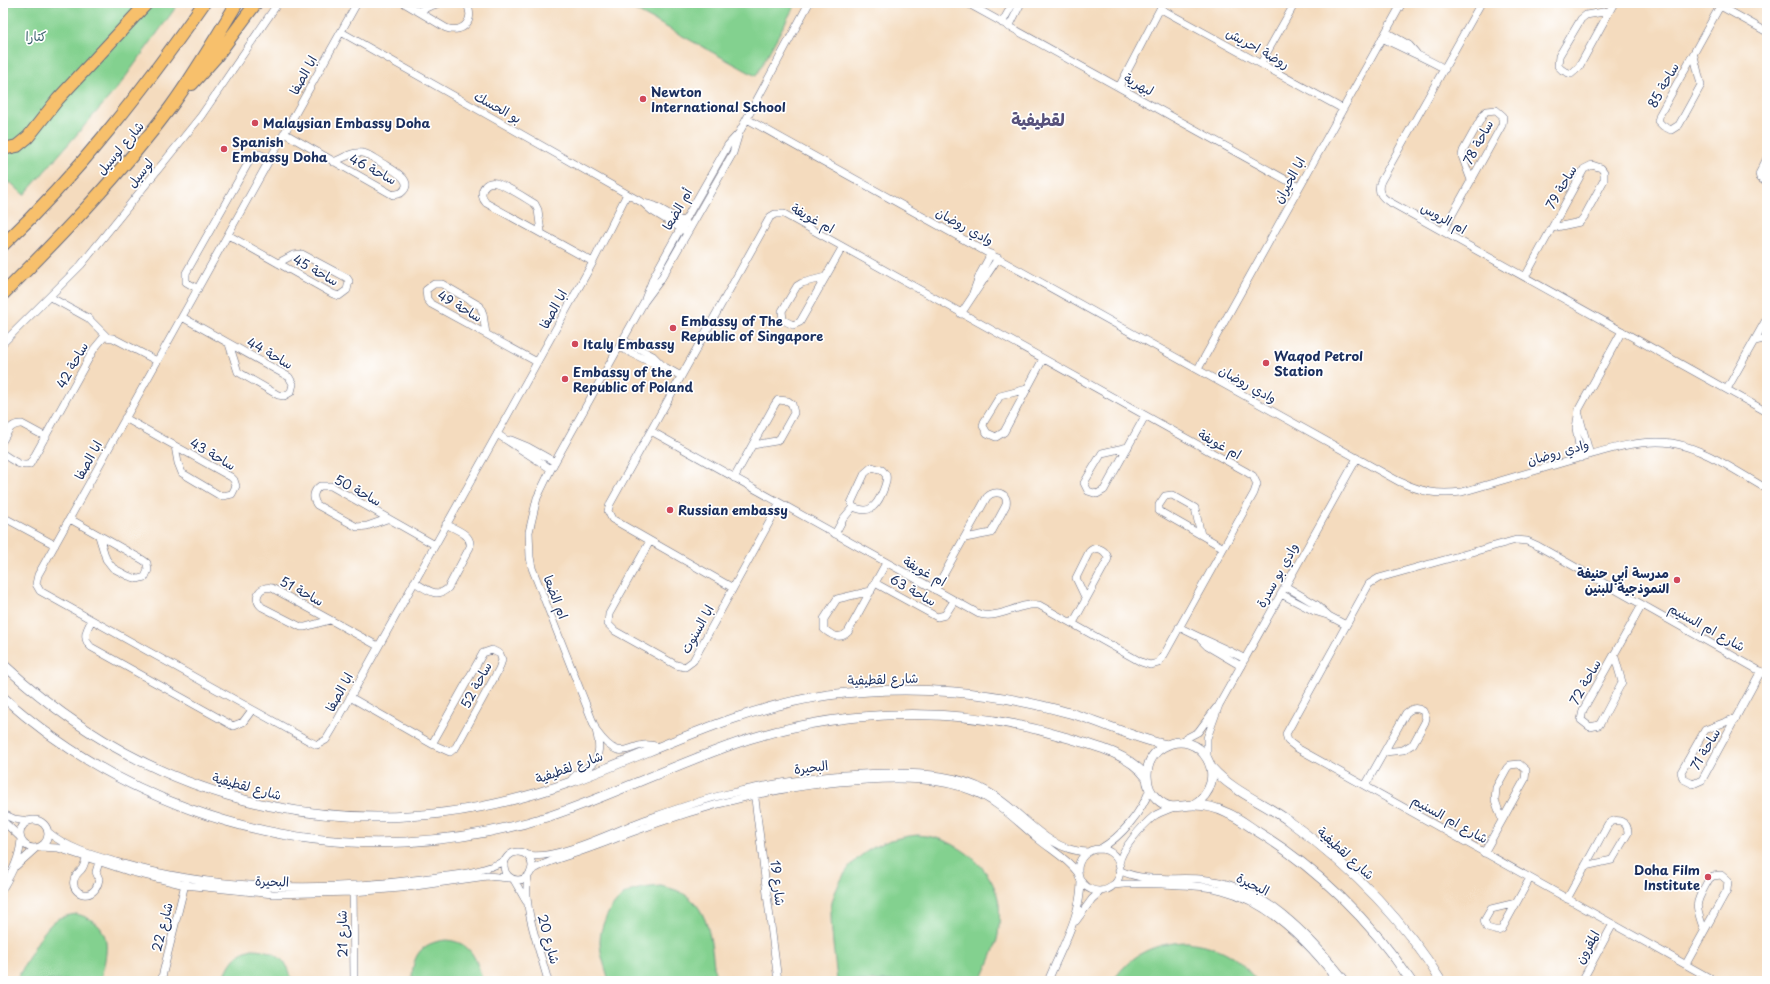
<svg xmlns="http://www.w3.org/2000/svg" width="1770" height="984" font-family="'Playpen Sans','Playpen Sans Arabic',sans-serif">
	<rect width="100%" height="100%" fill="#fff"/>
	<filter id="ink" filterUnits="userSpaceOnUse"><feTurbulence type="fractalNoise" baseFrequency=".025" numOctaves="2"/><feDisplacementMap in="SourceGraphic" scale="8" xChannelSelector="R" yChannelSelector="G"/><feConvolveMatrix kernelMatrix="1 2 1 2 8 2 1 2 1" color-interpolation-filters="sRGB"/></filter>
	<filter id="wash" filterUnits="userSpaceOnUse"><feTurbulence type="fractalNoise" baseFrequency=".012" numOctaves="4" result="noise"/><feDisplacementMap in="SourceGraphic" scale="16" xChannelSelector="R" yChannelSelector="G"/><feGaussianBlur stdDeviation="0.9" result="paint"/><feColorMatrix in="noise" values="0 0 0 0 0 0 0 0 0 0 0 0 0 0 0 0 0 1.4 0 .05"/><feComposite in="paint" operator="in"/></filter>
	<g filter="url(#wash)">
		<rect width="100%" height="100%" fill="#f4dbbe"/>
		<path fill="#83d18f" stroke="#4f8076" d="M3 3H179L119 86 24 195 10 182 3 187Z
			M622 3H796L756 76Z
			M918 835C924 836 930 836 936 838 960 844 986 865 995 889 1001 903 1000 920 998 935 995 951 987 966 981 981H837C835 958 831 934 831 911 831 902 835 892 839 884 854 852 884 838 918 835Z
			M661 886C668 888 676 889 682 893 713 909 711 951 716 981H609C606 969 600 955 600 942 600 924 611 904 625 894 636 888 650 887 661 886Z
			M77 914C115 925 108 951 100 981H16C26 964 40 931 56 920 63 916 70 915 77 914Z
			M446 940C472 942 476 959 483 981H412C412 956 420 943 446 940Z
			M1187 942C1222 947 1235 954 1257 981H1113C1132 953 1155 943 1187 942Z
			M252 949C271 949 291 960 291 981H223C228 965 235 953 252 949Z"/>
	</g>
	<g filter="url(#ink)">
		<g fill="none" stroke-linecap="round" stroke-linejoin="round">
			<g stroke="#676b80" stroke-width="8">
				<path id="minor" d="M357 3 38 575 36 584 40 591 309 741 317 745 326 740 332 730 593 262 627 194
					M404 3 446 28C464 34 476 19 466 3
					M967 3 1299 187
					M1481 3 1381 181C1377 190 1380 196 1388 201L1767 412
					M1715 3 1767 32
					M1161 9 1343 109
					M419 11 428 7 440 3
					M1609 11 1586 15 1581 19 1559 56 1558 66 1562 70 1571 74 1579 67 1614 3
					M1002 23 1013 3
					M1009 27 1021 3
					M341 32 643 203 652 211 687 232
					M1386 32 1409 45 1416 53
					M1382 38C1403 49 1424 57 1445 69
					M1694 56 1701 85 1679 125 1671 130 1663 126 1658 121 1660 114 1720 6
					M1261 63 1295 3
					M1119 87 1163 3
					M747 119 1398 481C1422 492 1436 495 1462 492 1497 482 1531 472 1565 462 1598 453 1636 438 1672 443 1706 449 1737 472 1767 489
					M284 133 393 195 401 193C417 181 391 169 382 163 376 160 369 154 363 153 353 151 342 159 333 162
					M1767 158 1759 174 1760 178 1767 183
					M643 203 655 206 687 224
					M1443 231 1502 125 1503 116 1496 110 1486 111 1483 115 1463 151 1462 156 1471 180
					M541 232 538 210 535 204C525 198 507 186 496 183 483 180 478 195 486 203L593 262
					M228 235 333 294 339 296 347 290 349 281 347 278 302 254 293 255 278 263
					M825 277 802 283 797 286 782 311 783 320 793 325 800 322 842 248
					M1525 277 1584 169 1592 165 1601 168 1604 172V180L1584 217 1580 222 1552 228
					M198 289 186 282V273L251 158 259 154 270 159
					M973 293 980 274 991 254
					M50 297 88 318 106 336
					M645 299 654 276 684 222 728 145 739 133
					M961 314C973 295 986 277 998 258
					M182 317 289 377 293 384 291 392 284 396 278 395 238 372 229 344
					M486 334 483 314 480 306 442 284H434L426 290 427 299 431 304 537 362
					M623 340 653 356 663 366 681 376
					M1755 341 1767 338
					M3 343 81 265 201 116 278 3
					M619 347 650 362 663 366
					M1198 369 1402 3
					M1027 389 1000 396 984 422 983 426 987 433 996 437 1004 432 1043 359
					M1727 389 1767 318
					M1579 415 1590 455
					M125 418 231 477 234 480 236 486 232 494 223 496 219 495 182 473 178 463 175 446
					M651 431 979 614C999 620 1019 602 1039 605L1141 662 1150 665 1158 663 1164 655 1254 493 1257 484 1253 476 1245 471 784 214H775L770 217 610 504 608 511 612 519 733 588
					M497 434 551 469
					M3 440C8 431 11 423 22 424L46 437
					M511 440 528 447 555 462
					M1128 447 1102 453 1084 483 1088 491 1097 494 1104 490 1145 416
					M3 454C11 459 21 468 30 464L94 349 104 337 113 338 157 361
					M1581 458 1576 428 1579 409 1622 331
					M872 467 882 470 886 475C888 482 879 504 871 508 866 512 858 509 853 507L851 503 865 473Z
					M734 478 775 404 778 400 788 401 792 404 794 413 780 438 776 441 753 445
					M3 517 55 545
					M70 519 143 560 147 563 148 570 145 577 138 579 128 576 113 568 106 559 99 536
					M387 519 367 526 357 527 317 505C312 498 313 491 320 486H331L435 545
					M835 534 843 519 853 507
					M1201 535 1195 508 1172 495 1165 496 1159 505V511L1222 547
					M650 541 609 614 608 624 615 631 676 665 685 667 693 661 780 503
					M414 582C426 589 437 599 448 588L470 547C472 534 456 530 446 524
					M875 583 937 617 945 615 954 601
					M1285 586 1317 605 1329 616 1346 625
					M935 590 987 497C995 489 1009 493 1006 505L991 533 965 538
					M871 591 837 599 824 619V629C832 636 840 640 848 632L886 563
					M1281 594 1314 611 1327 615
					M92 620C86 630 82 638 91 647L233 726 243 722 252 710
					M330 620 305 627H301L262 607C252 599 259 585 272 588L378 646
					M1073 623 1107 561 1108 558C1105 549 1096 545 1089 552L1076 578 1086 599
					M1179 627C1201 639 1223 647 1245 659
					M1201 640 1207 646 1241 666
					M1614 654 1622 682 1601 722 1599 725 1590 727 1581 720 1583 710C1603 675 1622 640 1642 605
					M350 697 432 744 450 752 456 747 499 669 502 660 500 654 492 650 483 653 432 744
					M1736 718 1705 730 1681 772 1683 779 1693 784 1702 780 1761 671
					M597 732C625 770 630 736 659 747
					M1179 742 1198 732 1216 708
					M1207 758V738L1219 705 1357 458
					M570 782C575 773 582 771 590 766 602 757 599 742 596 730L532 568 530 557 529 532 537 498 551 469 644 302 661 279 733 153 739 133 809 3
					M1365 786 1406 713C1412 708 1416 707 1423 711L1426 718 1425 722 1413 744 1403 750 1385 752
					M754 791 778 981
					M3 814 14 819 29 821
					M20 834a14 14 0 1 1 28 0a14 14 0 1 1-28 0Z
					M3 821 20 837
					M48 832C68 849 95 856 120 863 219 891 320 892 422 879 450 875 479 874 504 861
					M39 847 58 848 128 871 185 885 273 894 353 892 401 888 487 876 509 878
					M1100 849C1122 836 1141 813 1150 789
					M1078 870a21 21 0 1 1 42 0a21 21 0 1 1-42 0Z
					M504 866a14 14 0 1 1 28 0a14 14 0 1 1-28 0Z
					M1484 853 1525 779 1526 770 1519 764 1510 765 1507 768 1496 788 1495 800 1502 820
					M527 855C554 861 611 833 639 822 665 813 692 803 719 796 776 782 834 773 893 773 924 773 959 775 987 791 1023 810 1044 851 1088 852
					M86 858C85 862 84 867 81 870 78 873 75 875 74 880 70 894 95 904 99 879L96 872 99 862
					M1119 864C1121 849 1142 826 1154 816 1160 812 1167 810 1174 807
					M16 866 36 848
					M1119 870C1144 883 1173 877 1200 879 1263 884 1310 935 1346 981
					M531 871C545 862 560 858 576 853 593 847 610 841 627 834 706 804 782 784 867 780 902 778 939 778 972 791 998 801 1016 821 1037 838 1051 850 1067 858 1078 873
					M528 876C522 907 540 950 548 981
					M514 880 526 901
					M1113 885C1129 883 1145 884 1162 884 1182 885 1202 885 1222 890 1270 902 1309 943 1338 981
					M353 887 354 981
					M3 888C12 872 20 858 21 839
					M1567 899 1608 824C1616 817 1628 821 1628 833L1612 860 1585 866
					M1516 903 1491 909 1484 921 1487 928 1498 931 1502 929 1530 878
					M1076 921 1092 899 1101 891
					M1686 964 1727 890 1728 881 1721 875 1713 876 1709 879C1695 905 1694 902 1704 930
					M161 981 186 880
					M1048 981C1061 948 1081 917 1081 881
					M1582 981 1613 924
					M1715 981 1297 748 1288 741 1286 734 1369 584 1379 578 1516 540 1527 541 1538 546 1767 675"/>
			</g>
			<g stroke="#676b80" stroke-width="10">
				<path id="tertiary" d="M3 664C162 812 366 855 571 782 656 751 737 708 828 695 910 684 995 691 1073 714 1105 723 1135 739 1167 745
					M3 697C112 795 259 850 406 842 454 839 503 831 550 816 617 794 681 761 749 739 849 708 961 706 1061 736 1091 745 1128 752 1147 778
					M1212 768C1232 791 1264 803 1289 821 1347 864 1403 918 1441 981
					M1193 805C1234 781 1200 725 1163 747 1144 758 1142 785 1157 799 1171 812 1179 805 1194 805 1205 805 1217 808 1227 813 1237 817 1246 824 1255 830 1316 867 1371 921 1411 981"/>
			</g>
			<g stroke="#676b80" stroke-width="14">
				<path id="trunk" d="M192 84 216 57 256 3
					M3 149 17 146 28 137 58 99 147 3
					M3 245C79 173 144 89 204 3
					M3 294C62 235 120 175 170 108 194 75 216 38 237 3"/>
			</g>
			<use href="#minor" stroke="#fff" stroke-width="7"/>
			<use href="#tertiary" stroke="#fff" stroke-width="9"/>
			<use href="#trunk" stroke="#f7c06c" stroke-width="12"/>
		</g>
	</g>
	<g fill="#d1495b" stroke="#fff" stroke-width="1.5">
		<circle cx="643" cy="99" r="4"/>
		<circle cx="255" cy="123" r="4"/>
		<circle cx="224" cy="149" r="4"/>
		<circle cx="673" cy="328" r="4"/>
		<circle cx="575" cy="344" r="4"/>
		<circle cx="1266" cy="363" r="4"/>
		<circle cx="565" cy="379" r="4"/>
		<circle cx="670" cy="510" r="4"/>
		<circle cx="1677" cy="580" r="4"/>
		<circle cx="1708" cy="877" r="4"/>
	</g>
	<g text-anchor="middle" stroke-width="3.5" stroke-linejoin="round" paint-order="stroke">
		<g font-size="13" fill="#3a606d" stroke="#fff">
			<text x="36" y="41">كتارا</text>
		</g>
		<g font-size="13" fill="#1b2f5e" stroke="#fff">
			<text transform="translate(1258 48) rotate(29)" y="5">روضة احريش</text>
			<text transform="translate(303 75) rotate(-61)" y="5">ابا الصفا</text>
			<text transform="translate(1139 84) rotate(29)" y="5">لبهرية</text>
			<text transform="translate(1663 85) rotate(-61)" y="5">ساحة 85</text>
			<text transform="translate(498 107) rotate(29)" y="5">بو الحسك</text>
			<text transform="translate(1478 142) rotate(-62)" y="5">ساحة 78</text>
			<text transform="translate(120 148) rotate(-50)" y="5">شارع لوسيل</text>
			<text transform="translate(373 169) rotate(27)" y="5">ساحة 46</text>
			<text transform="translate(140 173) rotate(-51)" y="5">لوسيل</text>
			<text transform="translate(1289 180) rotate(-61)" y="5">ابا الحيران</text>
			<text transform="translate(1561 187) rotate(-60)" y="5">ساحة 79</text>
			<text transform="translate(677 209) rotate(-60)" y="5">أم الضعا</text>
			<text transform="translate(813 218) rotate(29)" y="5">ام غويفة</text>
			<text transform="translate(1444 218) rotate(29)" y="5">ام الروس</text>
			<text transform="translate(965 226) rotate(29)" y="5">وادي روضان</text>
			<text transform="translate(316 270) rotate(29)" y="5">ساحة 45</text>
			<text transform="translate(460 306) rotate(30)" y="5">ساحة 49</text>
			<text transform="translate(553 309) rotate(-61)" y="5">ابا الصفا</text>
			<text transform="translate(270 353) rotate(29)" y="5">ساحة 44</text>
			<text transform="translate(72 365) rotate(-61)" y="5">ساحة 42</text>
			<text transform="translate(1248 384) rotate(29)" y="5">وادي روضان</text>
			<text transform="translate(1220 444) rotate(29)" y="5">ام غويفة</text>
			<text transform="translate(1558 452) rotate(-16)" y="5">وادي روضان</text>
			<text transform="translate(213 454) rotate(30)" y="5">ساحة 43</text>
			<text transform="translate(88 460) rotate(-61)" y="5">ابا الصفا</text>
			<text transform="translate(358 490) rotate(28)" y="5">ساحة 50</text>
			<text transform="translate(925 571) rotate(29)" y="5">ام غويفة</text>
			<text transform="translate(1277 575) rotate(-61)" y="5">وادي بو سدرة</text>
			<text transform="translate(913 590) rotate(29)" y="5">ساحة 63</text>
			<text transform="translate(302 591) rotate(28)" y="5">ساحة 51</text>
			<text transform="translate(556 597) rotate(69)" y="5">ام الضعا</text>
			<text transform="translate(1707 627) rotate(29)" y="5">شارع ام السنيم</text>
			<text transform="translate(697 629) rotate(-61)" y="5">ابا السنوت</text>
			<text transform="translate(883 679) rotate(-2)" y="5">شارع لقطيفية</text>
			<text transform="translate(1585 682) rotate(-61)" y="5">ساحة 72</text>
			<text transform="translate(476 685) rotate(-62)" y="5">ساحة 52</text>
			<text transform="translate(339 692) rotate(-61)" y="5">ابا الصفا</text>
			<text transform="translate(1705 749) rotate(-60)" y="5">ساحة 71</text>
			<text transform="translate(569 767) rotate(-20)" y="5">شارع لقطيفية</text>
			<text transform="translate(811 767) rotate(-7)" y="5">البحيرة</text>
			<text transform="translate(247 786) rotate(15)" y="5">شارع لقطيفية</text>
			<text transform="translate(1450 819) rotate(29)" y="5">شارع ام السنيم</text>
			<text transform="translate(1346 853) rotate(42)" y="5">شارع لقطيفية</text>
			<text transform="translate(272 881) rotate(2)" y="5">البحيرة</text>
			<text transform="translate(778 883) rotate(83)" y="5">شارع 19</text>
			<text transform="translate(1253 884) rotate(26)" y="5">البحيرة</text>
			<text transform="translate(162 927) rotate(-76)" y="5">شارع 22</text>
			<text transform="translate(342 934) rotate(-91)" y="5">شارع 21</text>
			<text transform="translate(549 939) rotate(75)" y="5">شارع 20</text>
			<text transform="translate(1587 947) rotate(-61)" y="5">المقرون</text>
		</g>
		<g font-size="13" font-weight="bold" fill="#1b2f5e" stroke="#fff" text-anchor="start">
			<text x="651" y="97">Newton<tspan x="651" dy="15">International School</tspan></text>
			<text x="263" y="128">Malaysian Embassy Doha</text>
			<text x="232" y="147">Spanish<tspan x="232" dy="15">Embassy Doha</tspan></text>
			<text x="681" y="326">Embassy of The<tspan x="681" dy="15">Republic of Singapore</tspan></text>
			<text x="583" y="349">Italy Embassy</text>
			<text x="1274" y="361">Waqod Petrol<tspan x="1274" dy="15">Station</tspan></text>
			<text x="573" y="377">Embassy of the<tspan x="573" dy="15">Republic of Poland</tspan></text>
			<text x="678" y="515">Russian embassy</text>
			<text x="1669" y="578" text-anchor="end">مدرسة أبي حنيفة<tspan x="1669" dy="15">النموذجية للبنين</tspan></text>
			<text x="1700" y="875" text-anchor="end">Doha Film<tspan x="1700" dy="15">Institute</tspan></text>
		</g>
		<g font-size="17" font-weight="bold" fill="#58527c" stroke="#fff">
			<text x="1038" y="126">لقطيفية</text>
		</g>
	</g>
	<rect width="1770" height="984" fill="none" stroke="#fff" stroke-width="16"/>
</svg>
